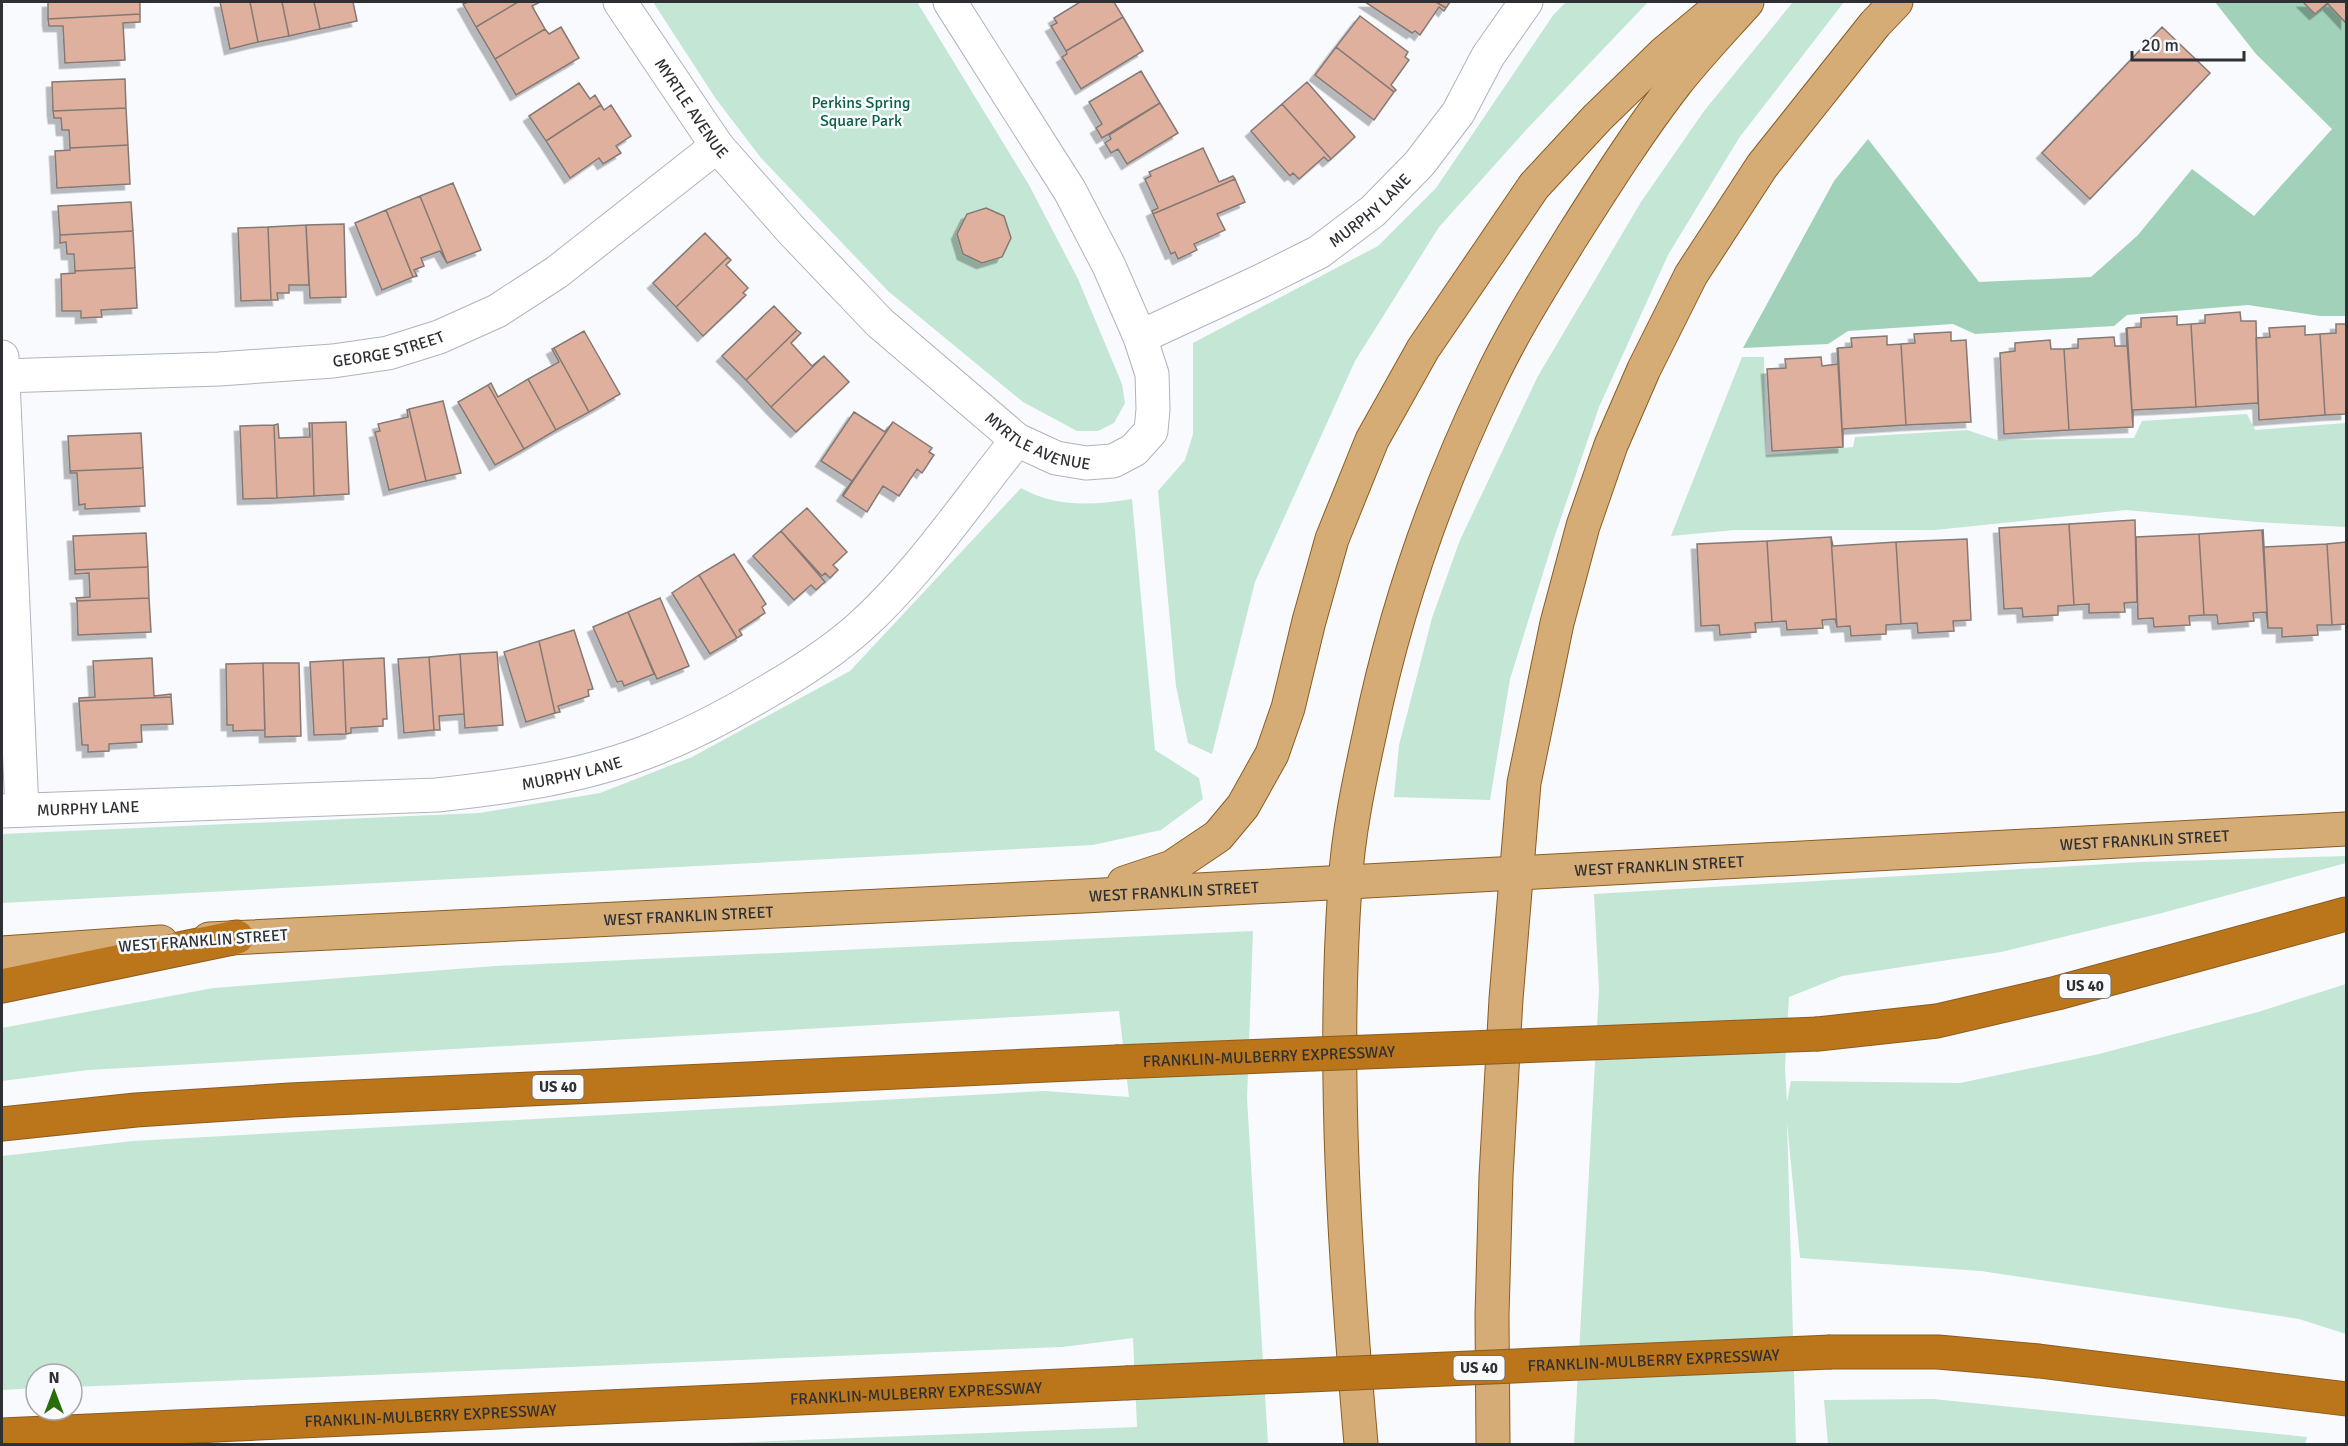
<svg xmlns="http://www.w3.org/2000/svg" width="2348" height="1446" font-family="Signika,sans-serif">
	<defs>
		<filter id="shadow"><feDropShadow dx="-5.5" dy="5.5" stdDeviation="0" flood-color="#0004"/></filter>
	</defs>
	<rect width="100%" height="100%" fill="#f8fafe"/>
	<path fill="#c4e6d4" d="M653 2H917L1029 185 1078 279 1122 384 1125 403 1114 423 1098 431H1077L1023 402 888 291 761 158 716 99Z
		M1566 2H1648L1526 130 1439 227 1355 361 1255 582 1212 754 1188 743 1176 686 1158 491 1185 460 1193 434V343L1378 246 1436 188 1554 14Z
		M1793 2H1844L1739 138 1668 255 1599 407 1553 541 1510 679 1490 800 1394 797 1399 745 1432 618 1460 540 1538 376 1641 202 1704 111Z
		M1742 357H1764L1766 455 1853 447 1855 437 1967 430 1997 440 2134 438 2142 421 2247 414 2255 430 2346 423V527L2257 522 2126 510 1935 530H1735L1671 536Z
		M1021 488C1056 508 1094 505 1132 499L1155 750 1199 778 1203 799 1161 830 1093 845 2 903V834L479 813 600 793 692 757 850 671Z
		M2346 856V863L2162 913 2001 952 1842 976 1789 997 1785 1068 1787 1102 1791 1081 1960 1083 2099 1054 2258 1012 2346 984V1334L2299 1319 1981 1271 1800 1258 1787 1122 1796 1444H1574L1599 990 1594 894 2141 862Z
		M1253 931 1247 1099 1268 1444H700L1137 1427 1133 1338 1062 1347 72 1387V1374H36V1388L2 1390V1156L133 1141 1044 1091 1129 1097 1119 1011 88 1070 2 1081V1028L213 988 495 966Z
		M1933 1399 2307 1437 2305 1444H1828L1824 1400Z"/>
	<path fill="#a1d1b8" d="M2215 2H2346V316H2320L2248 305 2127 315 2114 326 1975 334 1953 324 1848 331 1828 344 1743 348 1834 181 1868 139 1979 282 2091 277 2138 235 2192 169 2254 216 2332 129 2256 54Z"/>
	<path fill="#dfb09d" stroke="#847975" stroke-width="1.5" filter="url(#shadow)" d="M48 2H140V14L48 19Z
		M220 2H250L258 42 230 49Z
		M250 2H282L289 36 258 42Z
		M282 2H314L320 29 289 36Z
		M314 2H353L357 21 320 29Z
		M468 2H518L476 27 463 4Z
		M518 2H540L532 6 545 29 495 59 476 27Z
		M1080 2H1114L1123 17 1066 51 1051 26 1057 23 1054 18Z
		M1365 2H1436L1446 8 1444 11 1439 7 1420 35 1415 31 1412 33Z
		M1436 2H1450L1446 8Z
		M2303 2H2329L2315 14Z
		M2329 2H2346V23L2328 4 2315 14Z
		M140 14V22L123 23 125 60 65 63 63 26H49L48 19Z
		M1360 16 1408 52 1405 57 1409 60 1391 85 1396 90 1394 92 1336 47Z
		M1123 17 1143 51 1081 89 1062 57 1067 54 1066 51Z
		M561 27 579 58 516 95 495 59 545 29 549 34Z
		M2162 27 2210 73 2090 199 2042 153Z
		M1336 47 1394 92 1374 120 1315 75Z
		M1141 71 1160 103 1102 138 1096 128 1102 124 1089 102Z
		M125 79 126 108 53 111 52 82Z
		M1307 82 1355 137 1331 159 1282 104Z
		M579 83 590 99 595 95 601 105 546 141 529 116Z
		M1160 103 1178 133 1127 164 1118 149 1111 153 1105 143 1111 139 1109 135Z
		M1282 104 1331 159 1328 161 1324 157 1299 179 1293 173 1290 176 1251 131Z
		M601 105 604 110 611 105 631 136 616 146 621 153 603 164 599 158 570 178 546 141Z
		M126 108 128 145 70 148 69 130H62L61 118H54L53 111Z
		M128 145 130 184 57 188 55 151 70 150V148Z
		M1203 148 1219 182 1233 176 1235 179 1153 214 1152 211 1158 208 1145 179 1151 176 1149 172Z
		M1235 179 1245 202 1217 214 1225 230 1194 244 1197 250 1178 259 1175 252 1171 254 1153 214Z
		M453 183 481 250 447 263 420 196Z
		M420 196 447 263 440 251 421 258 424 266 414 270 417 276 413 277 386 210Z
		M131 202 133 231 60 235 58 206Z
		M986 208 1004 216 1011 238 1002 257 982 263 963 254 957 234 967 214Z
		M386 210 413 277 382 290 355 223Z
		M344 224 346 297 310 298 306 225Z
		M306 225 309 285H289V293H277L278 300H271L268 227Z
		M268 227 271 300 241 301 238 228Z
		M133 231 135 268 75 271 74 254H67L66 242 60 243V235Z
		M705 233 728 257 676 307 653 283Z
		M728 257 731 260 726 265 748 288 743 293 746 295 703 336 676 307Z
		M135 268 137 308 101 310 102 317 81 318V311H62L61 274 75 273V271Z
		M774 306 797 330 746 380 722 356Z
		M2240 312 2241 321H2256L2258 403 2196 407 2191 324 2205 323V315Z
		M2177 316V325L2191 324 2196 407 2133 410V427L2127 328 2141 327V318Z
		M2336 324H2346V414L2325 415 2320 334 2336 333Z
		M2305 326V335L2320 334 2325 415 2259 420 2256 338 2270 337 2269 328Z
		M2126 328 2133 427 2069 430 2064 349 2078 348V339L2114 337 2115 346H2127Z
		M797 330 801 333 791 343 812 366 824 356 771 407 746 380Z
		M584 331 620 394 589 412 554 348Z
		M1951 332V341L1966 340 1971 422 1906 425 1901 344 1915 343 1914 334Z
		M1887 336V345L1901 344 1906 425 1843 429V447L1838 348 1852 347 1851 338Z
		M2050 340 2051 349H2064L2069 430 2004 434 2000 353 2015 351V343Z
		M554 348 589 412 556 430 528 379 559 362 552 349Z
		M1837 348 1843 447 1772 451 1767 369 1786 368 1785 359 1821 357 1822 366 1838 364Z
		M824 356 849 382 796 432 771 407Z
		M528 379 556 430 524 449 488 385 491 383 498 397Z
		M488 385 524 449 495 465 458 402Z
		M443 401 461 473 426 481 409 409Z
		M409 409 426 481 389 490 375 432 380 431 378 424 408 417 407 410Z
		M854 412 885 432 893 422 842 496 852 481 821 461Z
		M346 422 349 494 314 496 312 423Z
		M893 422 932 448 929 452 934 455 922 473 917 469 899 496 883 486 867 512 843 496Z
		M309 423H312L314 496 277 498 274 425 278 424 279 438 310 437Z
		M274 425 277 498 243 499 240 426Z
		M141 433 143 468 70 471 68 436Z
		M143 468 145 506 85 509V504L79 505 77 473H70V471Z
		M807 508 847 552 833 565 838 570 830 578 825 573 822 576 781 531Z
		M2135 520 2137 602 2124 603 2125 612 2089 613V604L2074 605 2069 524Z
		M2069 524 2074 605 2058 606V615L2023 617 2022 608 2004 609 1999 528Z
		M2263 529 2264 547 2327 544 2332 625H2317L2318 635 2282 637V628H2268Z
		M2262 530 2268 628 2266 612 2253 613 2254 621 2218 624 2217 615H2204L2199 534Z
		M781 531 825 582 816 590 811 585 794 600 753 556Z
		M146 533 148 567 75 570 73 536Z
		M2199 534 2204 615 2189 616 2190 625 2154 627 2153 618 2138 619 2136 537Z
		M1831 537 1837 627 1835 619 1822 620 1823 628 1787 630 1786 621 1772 622 1767 541Z
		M1831 537 1833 546 1896 542 1901 624 1886 625V634L1851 636 1850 626 1837 627Z
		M1967 539 1971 620 1953 621 1954 631 1918 633 1917 623 1901 624 1896 542Z
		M1767 541 1772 622 1755 623 1756 632 1720 635 1719 625 1701 626 1697 544Z
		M2346 542V624L2332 625 2327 544Z
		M734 554 766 604 762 607 765 613 739 630 742 635 737 638 699 575Z
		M148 567 149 598 77 601 76 598 90 597 89 573 75 574V570Z
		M699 575 737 638 710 654 672 593Z
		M149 598 151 632 78 635 77 601Z
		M660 598 689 666 657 679 628 612Z
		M628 612 654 674 624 686 622 681 617 682 593 627Z
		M574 630 593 689 588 690 589 696 558 706 560 712 555 713 539 641Z
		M539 641 555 713 526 722 504 652Z
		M497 652 503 725 465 728 460 654Z
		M460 654 464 714 439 716 440 730H434L429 657Z
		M429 657 434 730 404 733 398 659Z
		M152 658 154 696 171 694V697L79 701V698L95 697 93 661Z
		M384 658 387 719H383V726L351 728V733L346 734 343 660Z
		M343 660 346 734 314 735 310 662Z
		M263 663 265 730 233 731V725H227L226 664Z
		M263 663H299L301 736 265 737Z
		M171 697 173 724 141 725 142 742 109 744V751L88 752V745H82L79 701Z"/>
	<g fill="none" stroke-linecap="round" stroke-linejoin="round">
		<g stroke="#afb3bd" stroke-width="35">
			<g id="street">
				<path id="s1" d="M620 2 717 146 793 232 880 323 1017 440 1056 458 1086 463 1113 461 1134 450 1151 431 1153 409 1152 374 1140 337 1109 266 1070 191 950 2"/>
				<path id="s2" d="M1140 337 1259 282 1319 252 1373 211 1419 164 1458 113 1488 56 1526 2"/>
				<path d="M2 357 22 810"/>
				<path id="s3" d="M2 376 219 369 333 361 388 353 439 337 497 311 557 272 717 146"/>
				<path id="s4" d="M2 811 437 795C510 787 585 777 654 749 692 734 728 715 763 694 796 675 831 653 860 627 920 573 966 503 1017 440"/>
			</g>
		</g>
		<g stroke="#8a5d23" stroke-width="35">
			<g id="primary">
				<path d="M1124 883 1172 867 1218 836 1243 806 1272 754 1288 708 1309 621 1332 539 1372 440 1423 349 1534 186 1597 118 1663 54 1725 2"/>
				<path id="s5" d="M209 939 1084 896 2346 829"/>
				<path d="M2 953 161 942"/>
				<path d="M1361 1444C1345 1258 1332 1072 1345 885 1348 834 1359 782 1370 732 1395 610 1436 492 1490 380 1513 331 1543 284 1571 238 1604 186 1638 132 1676 83 1698 55 1723 29 1747 2"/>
				<path d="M1493 1444 1492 1315 1496 1176 1506 999 1524 783 1557 623 1583 526 1611 445 1644 369 1691 275 1762 166 1875 24 1896 2"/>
			</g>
		</g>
		<g stroke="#8a5d23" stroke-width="35">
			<g id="highway">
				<path d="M2 986 237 937"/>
				<path d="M1818 1034 1937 1021 2057 993 2346 914"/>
				<path d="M2 1124 136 1110 290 1100 1116 1062"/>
				<path d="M1831 1352H1938L2039 1361 2346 1399"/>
				<path id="s6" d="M2 1435 1126 1383"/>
			</g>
		</g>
		<use href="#street" stroke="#fff" stroke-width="33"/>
		<use href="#primary" stroke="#d6ac76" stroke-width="33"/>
		<use href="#highway" stroke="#bb751a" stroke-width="33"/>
		<g stroke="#8a5d23" stroke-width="35" stroke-linecap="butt">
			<g id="highway-bridge">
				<path id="s7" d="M1116 1062 1818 1034"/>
				<path id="s8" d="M1126 1383 1831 1352"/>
			</g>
		</g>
		<use href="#highway-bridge" stroke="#bb751a" stroke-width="33"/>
	</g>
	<g text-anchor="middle" stroke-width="5" stroke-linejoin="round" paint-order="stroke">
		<g fill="#f8fafe" stroke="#6b6d71" stroke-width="1.5">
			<rect x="2059.5" y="974" width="51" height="24" rx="4.5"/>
			<rect x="532.5" y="1075" width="51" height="24" rx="4.5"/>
			<rect x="1453.5" y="1356" width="51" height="24" rx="4.5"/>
		</g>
		<g font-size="15" font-weight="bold" fill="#2e3034">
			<text x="2085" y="991">US 40</text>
			<text x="558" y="1092">US 40</text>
			<text x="1479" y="1373">US 40</text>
		</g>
		<g font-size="16" fill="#0b6142" stroke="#f8fafe">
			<text x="861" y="108">Perkins Spring<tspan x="861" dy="18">Square Park</tspan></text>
		</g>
		<g font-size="16" fill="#2e3034" stroke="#f8fafe">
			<text dy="6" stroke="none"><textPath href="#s1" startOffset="128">MYRTLE AVENUE</textPath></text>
			<text dy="6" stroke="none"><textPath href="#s2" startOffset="264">MURPHY LANE</textPath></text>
			<text dy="6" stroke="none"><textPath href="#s3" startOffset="388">GEORGE STREET</textPath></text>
			<text dy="6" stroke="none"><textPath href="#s1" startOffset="614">MYRTLE AVENUE</textPath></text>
			<text dy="6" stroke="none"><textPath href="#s4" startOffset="572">MURPHY LANE</textPath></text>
			<text dy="6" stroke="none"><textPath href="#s4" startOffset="86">MURPHY LANE</textPath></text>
			<text dy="6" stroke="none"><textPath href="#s5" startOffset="1938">WEST FRANKLIN STREET</textPath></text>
			<text dy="6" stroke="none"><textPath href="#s5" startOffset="1452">WEST FRANKLIN STREET</textPath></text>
			<text dy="6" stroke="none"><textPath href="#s5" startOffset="966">WEST FRANKLIN STREET</textPath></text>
			<text dy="6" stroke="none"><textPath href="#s5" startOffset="480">WEST FRANKLIN STREET</textPath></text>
			<text transform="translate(203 940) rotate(-4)" y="6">WEST FRANKLIN STREET</text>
			<text dy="6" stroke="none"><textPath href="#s7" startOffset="153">FRANKLIN-MULBERRY EXPRESSWAY</textPath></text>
			<text dy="6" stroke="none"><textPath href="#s8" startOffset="528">FRANKLIN-MULBERRY EXPRESSWAY</textPath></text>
			<text dy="6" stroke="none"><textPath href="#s6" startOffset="915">FRANKLIN-MULBERRY EXPRESSWAY</textPath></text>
			<text dy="6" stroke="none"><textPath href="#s6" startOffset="429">FRANKLIN-MULBERRY EXPRESSWAY</textPath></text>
		</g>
	</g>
	<rect width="2348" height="1446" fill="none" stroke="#2e3034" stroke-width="6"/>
	<g transform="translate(54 1392)"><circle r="28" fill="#f8fafe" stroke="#a7a9ad" stroke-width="1.5"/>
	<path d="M0-4.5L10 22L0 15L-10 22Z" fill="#286d08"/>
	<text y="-9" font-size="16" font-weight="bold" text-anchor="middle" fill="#2e3034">N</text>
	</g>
	<path d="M2132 51v9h112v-9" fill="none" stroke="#2e3034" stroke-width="3"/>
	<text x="2141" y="51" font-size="18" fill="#2e3034" stroke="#f8fafe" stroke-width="4.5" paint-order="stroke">20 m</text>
</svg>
